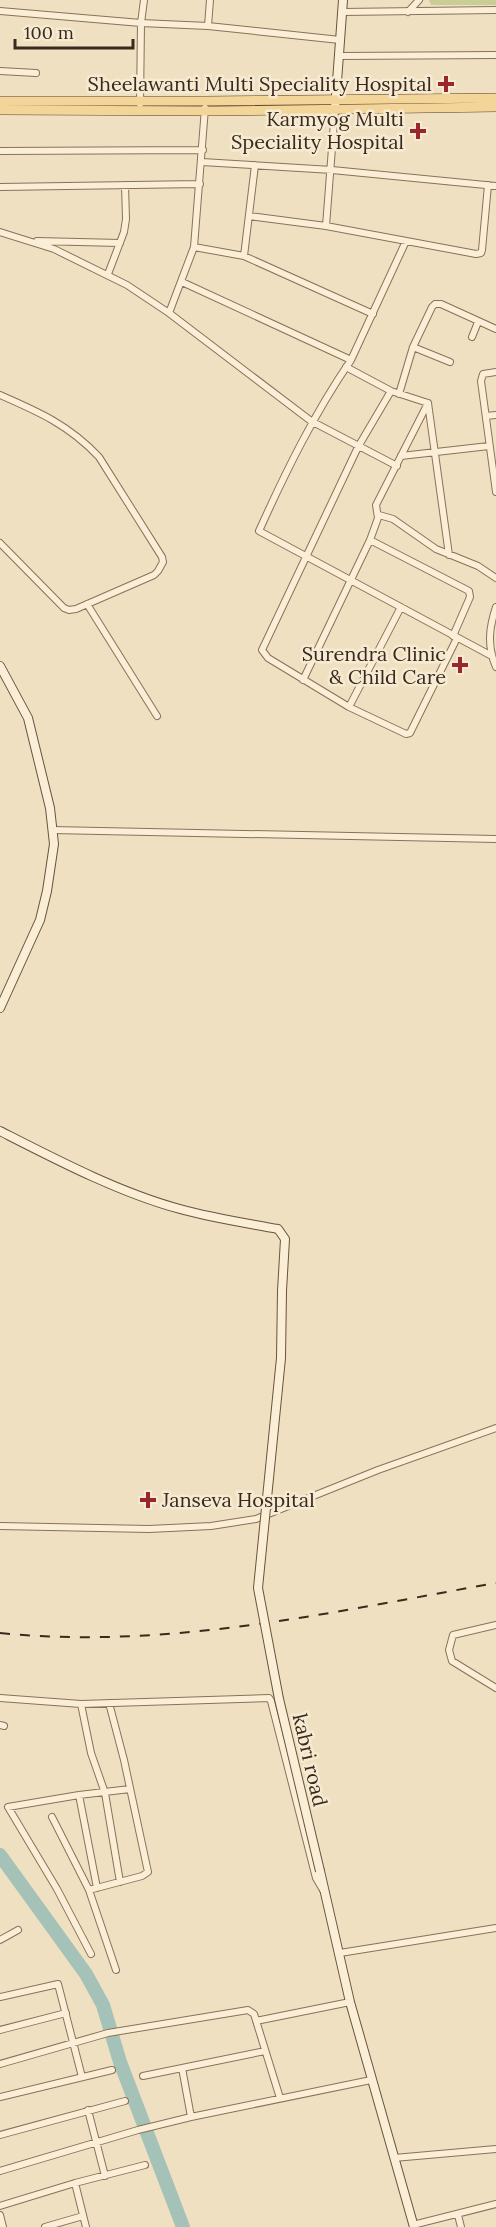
<svg xmlns="http://www.w3.org/2000/svg" width="496" height="2227" font-family="Lora,serif">
	<rect width="100%" height="100%" fill="#efe0c2"/>
	<path fill="#c9ce96" d="M429 0H496V5H431Z"/>
	<g fill="none" stroke-linecap="round" stroke-linejoin="round">
		<path stroke="#a5c2b8" stroke-width="14" d="M0 1855 86 1974 103 2005 120 2062 183 2227"/>
		<g stroke="#8a7159" stroke-width="8">
			<path id="street" d="M0 11 141 23 208 26 340 40
				M342 12 496 10
				M408 12 419 0
				M208 26 210 0
				M340 56 496 55
				M0 71 36 73
				M140 104 141 23 144 0
				M0 151 203 150
				M202 162 332 170 496 186
				M0 187 200 184
				M249 216 326 226 476 254 481 253 482 250 488 185
				M326 226 335 109
				M0 232 54 249 127 285 169 313 311 421 397 466
				M37 241 120 243
				M194 247 244 256 373 314
				M244 256 255 165
				M108 274 124 232 126 219 125 185
				M182 282 351 360 406 241
				M169 313 194 247 205 108
				M472 337 478 322
				M413 347 450 362
				M351 360C314 414 286 471 259 531L490 655
				M346 367 391 391 428 403
				M496 372 483 374 481 381 496 492
				M391 391 358 447 262 650 268 658 349 707 406 734 410 733 457 638
				M399 394 413 347 432 307 435 304H441L496 329
				M0 395C39 412 69 425 99 457L162 557 163 562 158 571 154 575 76 609 69 610 64 608 0 543
				M428 403 449 555
				M486 416 496 415
				M401 456 489 446
				M379 515 393 519 436 549 478 566 496 578
				M370 540 469 591 470 597 453 636
				M87 604 157 716
				M496 607C489 628 487 646 496 667
				M303 680 370 540 378 518 376 505 428 403
				M349 707 401 607
				M52 830 496 839
				M0 1526 149 1529 211 1526 256 1519 378 1470 496 1428
				M496 1625 453 1635 449 1650 452 1661 496 1688
				M0 1698 81 1704 269 1698 271 1701 316 1878 323 1890
				M81 1704 91 1753 105 1793 120 1882
				M0 1725 4 1726
				M79 1795 97 1888
				M52 1817 89 1890 116 1970
				M89 1890 142 1876 148 1872 124 1760 109 1703
				M0 1940 18 1930
				M340 1953 496 1928
				M91 1954 57 1889 8 1807 79 1795 130 1789
				M0 1997 58 1984 82 2077
				M256 2021 350 2002
				M0 2030 66 2013
				M0 2064 108 2033 248 2010 254 2014 280 2098
				M182 2068 191 2117
				M143 2076 265 2051
				M0 2097 112 2070
				M88 2110 105 2176
				M0 2135 125 2101
				M394 2158 496 2149
				M0 2171 138 2130 191 2117 371 2080
				M75 2183 86 2227
				M0 2206 75 2183 145 2165
				M0 2215 3 2227
				M458 2215 461 2227
				M413 2225 496 2204
				M45 2227 83 2216"/>
		</g>
		<g stroke="#6b523c" stroke-width="10">
			<path id="secondary" d="M335 109 343 0
				M0 666 28 718 50 808 54 844 47 891 40 920 0 1008
				M0 1131C55 1159 120 1193 180 1209 212 1218 246 1223 278 1229L285 1239 282 1291
				M320 1871 350 2002 414 2227"/>
		</g>
		<g stroke="#57402d" stroke-width="10">
			<path id="primary" d="M0 101H205L496 98
				M0 110 215 111 496 107"/>
		</g>
		<use href="#street" stroke="#faeed6" stroke-width="6"/>
		<use href="#secondary" stroke="#faeed6" stroke-width="8"/>
		<use href="#primary" stroke="#f4d599" stroke-width="9"/>
		<path stroke="#392a1d" stroke-width="2" stroke-dasharray="10 10" stroke-linecap="butt" d="M0 1633C167 1650 332 1612 496 1583"/>
		<g stroke="#6b523c" stroke-width="10" stroke-linecap="butt">
			<path id="secondary-bridge" d="M282 1291 281 1358 258 1588 279 1699 320 1871"/>
		</g>
		<use href="#secondary-bridge" stroke="#faeed6" stroke-width="8"/>
	</g>
	<g fill="#9a272b" stroke="#f6ebd2" stroke-width="2">
		<path d="M443 75h6v6h6v6h-6v6h-6v-6h-6v-6h6z"/>
		<path d="M415 122h6v6h6v6h-6v6h-6v-6h-6v-6h6z"/>
		<path d="M457 656h6v6h6v6h-6v6h-6v-6h-6v-6h6z"/>
		<path d="M145 1491h6v6h6v6h-6v6h-6v-6h-6v-6h6z"/>
	</g>
	<g text-anchor="middle" stroke-width="5" stroke-linejoin="round" paint-order="stroke">
		<g font-size="20" fill="#392a1d" stroke="#f6ebd2" text-anchor="end">
			<text x="432" y="91">Sheelawanti Multi Speciality Hospital</text>
			<text x="404" y="126">Karmyog Multi<tspan x="404" dy="23">Speciality Hospital</tspan></text>
			<text x="446" y="661">Surendra Clinic<tspan x="446" dy="23">&amp; Child Care</tspan></text>
			<text x="162" y="1507" text-anchor="start">Janseva Hospital</text>
		</g>
		<g font-size="20" fill="#392a1d" stroke="#f6ebd2">
			<text transform="translate(310 1760) rotate(77)" y="7">kabri road</text>
		</g>
	</g>
	<path d="M15 39v9h118v-9" fill="none" stroke="#392a1d" stroke-width="3"/>
	<text x="24" y="39" font-size="18" fill="#392a1d" stroke="#f6ebd2" stroke-width="4.5" paint-order="stroke">100 m</text>
</svg>
